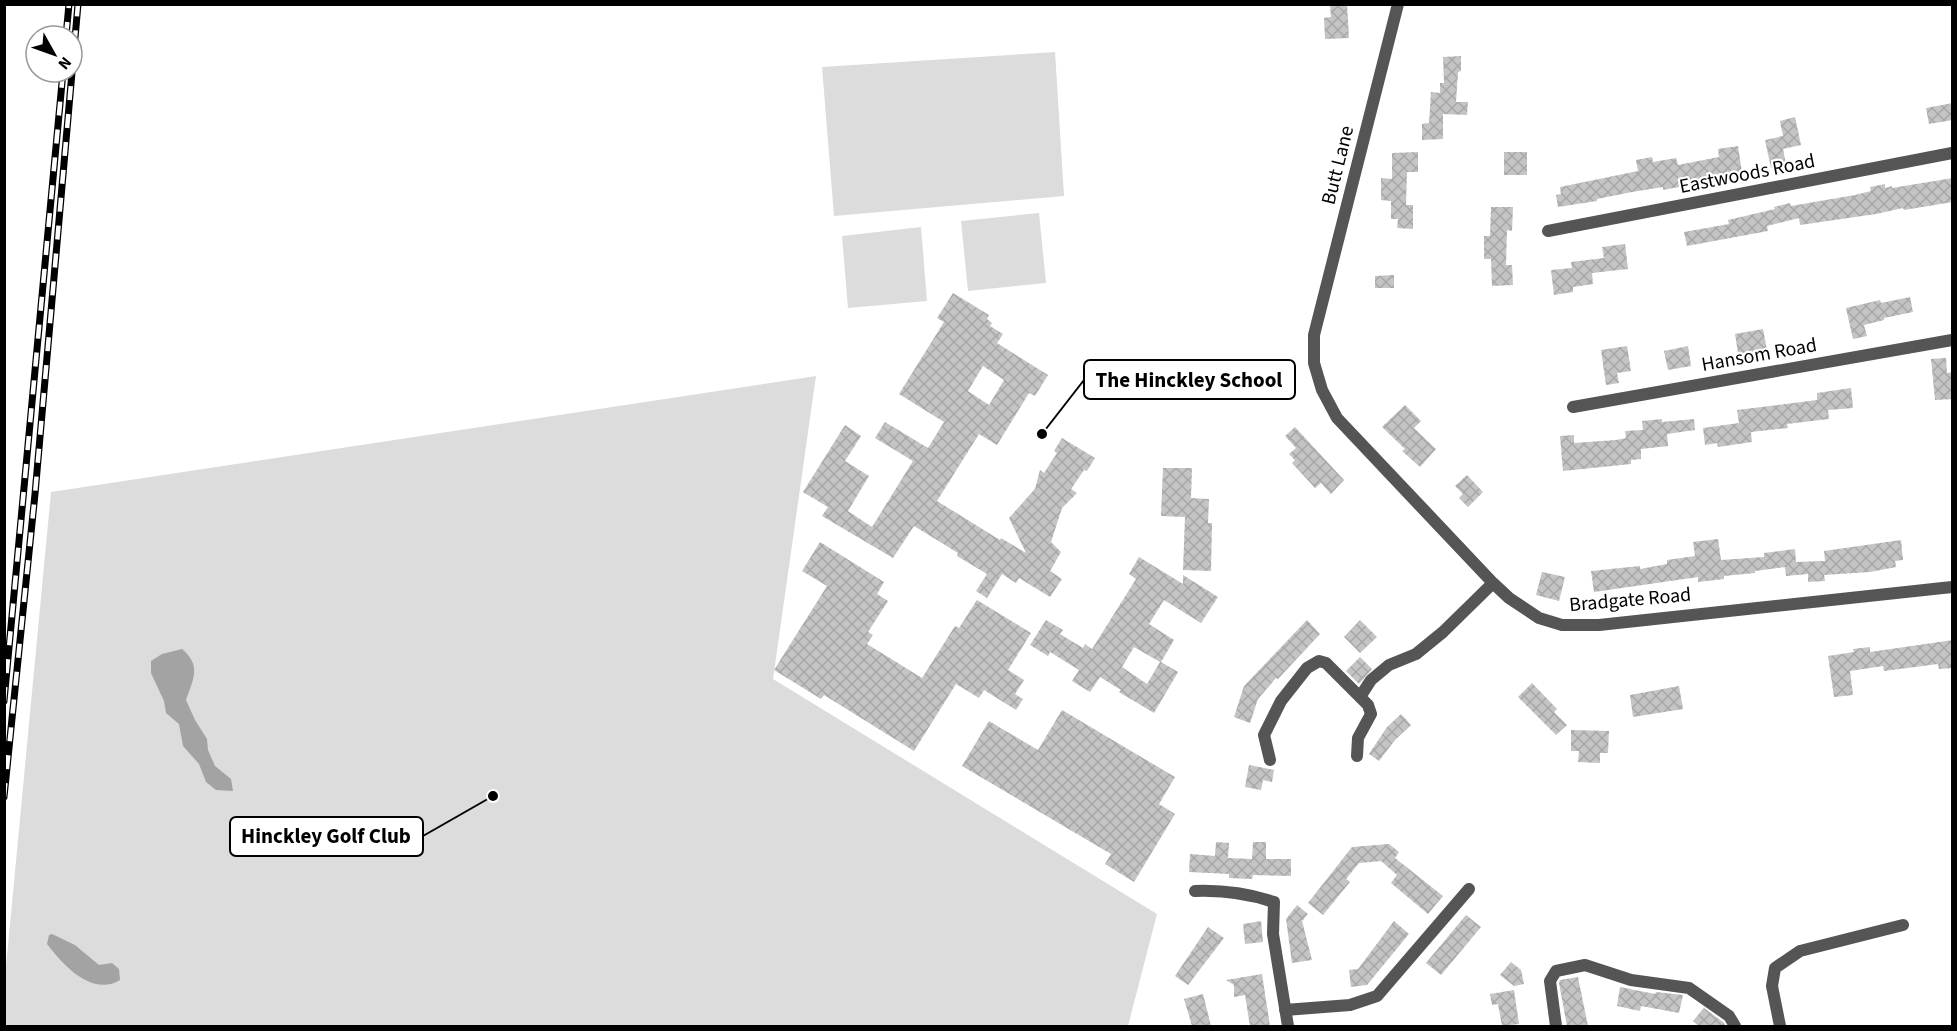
<svg xmlns="http://www.w3.org/2000/svg" width="1957" height="1031" font-family="'Source Sans 3',sans-serif">
	<defs>
		<pattern id="building-cross-hatch" width="8" height="8" patternUnits="userSpaceOnUse" patternTransform="scale(1.5)"><rect width="8" height="8" fill="#c4c4c4"/><path d="M0 0l8 8M0 8l8-8" fill="none" stroke="#a7a7a7"/></pattern>
	</defs>
	<rect width="100%" height="100%" fill="#fff"/>
	<path fill="#dcdcdc" d="M1055 52 1064 196 834 216 822 67Z
		M1039 213 1046 283 968 291 961 221Z
		M921 227 927 301 848 308 842 236Z
		M816 376 773 679 1157 914 1128 1026H5V977L51 492Z"/>
	<path fill="#a3a3a3" d="M182 649C202 666 193 679 186 700L195 720 207 739 208 750 215 766 231 779 233 791 216 790 206 782 199 764 183 746 179 724 166 713 164 701 151 673V661L162 654Z
		M52 934 75 945 99 965 112 963 119 969 120 980C92 997 63 965 47 944L49 935Z"/>
	<path fill="url(#building-cross-hatch)" fill-rule="evenodd" d="M1330 4H1347L1349 38 1325 39 1324 18 1331 17Z
		M1461 56V71L1458 72 1456 102H1468L1467 115 1443 114V139L1422 140V124L1429 123 1431 92 1440 93V83H1444L1443 57Z
		M1953 103V120L1929 124 1926 108Z
		M1795 117 1801 145 1783 149 1786 164 1771 168 1765 140 1783 136 1780 121Z
		M1738 146 1742 172 1721 176V179L1663 190V187L1632 192 1597 199V201L1558 207 1556 195 1561 194 1560 187 1638 171 1636 160 1652 157 1653 162 1676 158 1678 165 1719 157 1718 149Z
		M1418 152V172H1407L1406 205H1413V229L1397 228 1398 219H1391V201L1381 200V178L1392 179V153Z
		M1504 152H1527V175H1504Z
		M1953 178V202L1904 210 1903 208 1876 214 1800 225 1799 218 1767 226 1768 231 1687 246 1684 232 1729 224 1728 220 1775 209 1774 207 1790 203 1791 206 1855 195 1871 191 1870 187 1885 184V188L1892 186V188Z
		M1491 207H1513L1512 231 1507 230 1506 265H1512L1513 285 1492 286 1491 259H1484V236H1490Z
		M1625 244 1628 269 1592 273 1593 284 1573 287V292L1554 295 1551 270 1572 268 1571 262 1604 258 1602 247Z
		M1394 275V288H1375V276Z
		M953 293 989 315 987 319 992 323 990 326 1003 334 997 343 1048 375 1035 396 1029 393 997 445 979 434 937 501 1000 540 1001 538 1026 553 1009 518 1035 489 1040 470 1044 473 1057 453 1054 451 1062 438 1095 458 1087 471 1084 470 1071 489 1077 493 1062 508 1051 542 1061 552 1050 571 1062 579 1050 597 1019 578 1016 583 1002 574 987 598 976 591 987 574 957 556 958 553 914 526 893 558 822 516 828 507 803 492 845 425 861 436 845 461 869 476 848 511 872 527 913 461 875 438 885 422 928 448 944 422 899 394 944 322 937 318ZM983 366 1004 380 989 405 968 391Z
		M1910 297 1913 312 1884 318V320L1864 325 1867 336 1853 339 1846 308 1880 300 1881 303Z
		M1763 329 1768 355 1739 360 1735 334Z
		M1627 346 1631 371 1617 373 1619 383 1606 385 1601 350Z
		M1688 346 1691 366 1668 370 1664 351Z
		M1946 358 1947 373 1953 372V399L1935 400 1931 359Z
		M1851 388 1853 408 1828 410 1829 419 1787 424 1788 428 1751 432 1752 442 1718 447 1717 443 1705 445 1703 428 1739 423 1737 410 1817 400V393Z
		M1405 405 1421 421 1414 428 1436 449 1420 467 1402 451 1405 449 1382 427Z
		M1662 419V422L1694 419 1695 430 1667 434 1668 446 1641 449V459L1631 460V464L1563 471 1560 436 1574 435V443L1616 440 1626 438 1625 431 1643 430 1642 421Z
		M1295 427 1344 480 1331 494 1321 483 1315 488 1292 463 1295 460 1289 454 1296 448 1285 436Z
		M1163 468H1192L1191 498 1209 499 1208 523H1212L1211 571 1183 570 1185 517 1161 516Z
		M1467 475 1483 492 1468 507 1459 498 1463 494 1455 486Z
		M1718 539 1721 560 1764 557V553L1795 549 1796 562 1825 561 1824 551 1901 540 1903 560 1895 561 1896 567 1870 572 1824 575 1825 581 1808 582V574L1786 576 1785 567 1755 571V573L1724 576V579L1698 582V577L1594 592 1591 571 1640 566V569L1667 564V560L1695 556 1693 542Z
		M820 542 884 582 877 594 888 601 868 632 873 635 867 644 922 678 955 626 959 628 977 600 1031 633 1008 670 1024 680 1015 694 1023 699 1016 710 984 690 979 698 956 684 914 751 824 695 821 699 774 670 827 586 802 571Z
		M1139 557 1183 584V575L1218 597 1201 623 1164 600 1149 624 1174 640 1161 662 1178 672 1154 713 1119 692 1121 690 1100 677 1090 692 1072 681 1079 670 1050 652 1048 656 1030 645 1046 620 1063 630 1060 634 1083 648 1085 644 1092 649 1136 579 1129 574ZM1134 647 1160 662 1147 684 1122 667Z
		M1542 572 1565 577 1559 601 1536 595Z
		M1307 620 1320 634 1278 679 1276 678 1258 699 1250 723 1234 717 1244 686Z
		M1360 620 1377 637 1360 653 1344 637Z
		M1953 640V668L1939 669 1938 664 1884 671 1883 666 1850 671 1853 695 1834 697 1828 656 1854 652 1853 649 1870 647V652Z
		M1360 657 1372 669 1359 684 1346 671Z
		M1532 683 1557 709 1554 712 1567 725 1556 735 1518 697Z
		M1679 686 1683 709 1633 717 1630 695Z
		M1062 710 1175 777 1159 804 1175 814 1134 882 1105 864 1111 854 962 766 989 721 1038 750Z
		M1401 714 1411 725 1395 740 1379 761 1369 754 1387 727Z
		M1571 730 1609 731 1608 753H1600V763L1578 762 1579 751H1571Z
		M1249 765 1274 770 1272 782 1263 780 1261 790 1245 787Z
		M1216 842 1229 843 1228 858 1252 859 1253 842H1266V859H1291V876L1253 875 1252 879 1229 878V874L1189 872 1190 854 1215 856Z
		M1389 844 1399 852 1395 858 1443 896 1428 914 1391 883 1397 875 1381 861 1359 863 1346 879 1350 882 1323 915 1308 903 1352 847Z
		M1297 905 1308 914 1302 921 1312 960 1292 963 1286 919Z
		M1466 915 1481 927 1441 975 1426 963Z
		M1261 921 1263 942 1245 944 1243 924Z
		M1394 921 1409 934 1367 985 1351 987 1349 970 1358 969Z
		M1208 927 1224 938 1188 985 1175 976Z
		M1511 962 1521 970 1524 984 1514 986 1500 975Z
		M1262 974 1270 1026H1250L1245 995 1234 997V985L1226 980Z
		M1578 977 1588 1026H1567L1559 983 1560 980Z
		M1620 987 1655 994 1656 992 1683 995 1679 1013 1641 1006 1640 1011 1617 1006Z
		M1514 990 1519 1024 1502 1026 1498 1004 1492 1005 1490 994Z
		M1203 994 1211 1026H1192L1184 999Z
		M1704 1008 1723 1022 1726 1026H1699L1693 1021Z"/>
	<g fill="none" stroke-linecap="round" stroke-linejoin="round">
		<path stroke="#555" stroke-width="12" d="M1398 4 1314 335V363L1322 390 1337 418 1493 583 1509 598 1539 618 1562 625H1599L1952 587
			M1548 231 1952 153
			M1573 407 1952 340
			M1357 756 1358 738 1371 714 1368 705 1360 697 1371 680 1389 665 1416 654 1443 632 1493 583
			M1270 760 1264 735 1281 701 1307 668 1319 661 1326 663 1360 697
			M1195 891C1223 890 1247 893 1274 902L1273 934 1288 1026
			M1285 1010 1350 1005 1377 996 1469 889
			M1556 1026 1550 981 1556 971 1585 965 1631 980 1689 988 1729 1016 1735 1026
			M1780 1026 1772 986 1775 968 1800 951 1903 925"/>
		<g stroke="#000" stroke-width="7">
			<path id="rail" d="M66 36 69 4
				M4 701 63 72
				M4 797 35 494 78 4"/>
		</g>
		<use href="#rail" stroke="#fff" stroke-width="4.5" stroke-dasharray="14" stroke-linecap="butt"/>
	</g>
	<g text-anchor="middle" stroke-width="4.5" stroke-linejoin="round" paint-order="stroke">
		<g font-size="20" fill="#000" stroke="#fff">
			<text transform="translate(1337 165) rotate(-76)" y="7">Butt Lane</text>
			<text transform="translate(1747 173) rotate(-11)" y="7">Eastwoods Road</text>
			<text transform="translate(1759 354) rotate(-10)" y="7">Hansom Road</text>
			<text transform="translate(1630 599) rotate(-5)" y="7">Bradgate Road</text>
		</g>
	</g>
	<path fill="none" stroke="#000" stroke-width="2" d="M1042 434L1084 380M493 796L423 836"/>
	<g fill="#000" stroke="#fff" stroke-width="2">
		<circle cx="1042" cy="434" r="6"/>
		<circle cx="493" cy="796" r="6"/>
	</g>
	<g fill="#fff" stroke="#000" stroke-width="2">
		<rect x="1084" y="360" width="211" height="39" rx="6"/>
		<rect x="230" y="817" width="193" height="39" rx="6"/>
	</g>
	<g font-size="21" text-anchor="middle" font-weight="bold" fill="#000">
		<text x="1189" y="387">The Hinckley School</text>
		<text x="326" y="843">Hinckley Golf Club</text>
	</g>
	<rect width="1957" height="1031" fill="none" stroke="#000000" stroke-width="12"/>
	<g transform="translate(54 54) rotate(130)"><circle r="28" fill="#ffffff" stroke="#999999" stroke-width="1.5"/>
	<path d="M0-4.5L10 22L0 15L-10 22Z" fill="#000000"/>
	<text y="-9" font-size="16" font-weight="bold" text-anchor="middle" fill="#000000">N</text>
	</g>
</svg>
